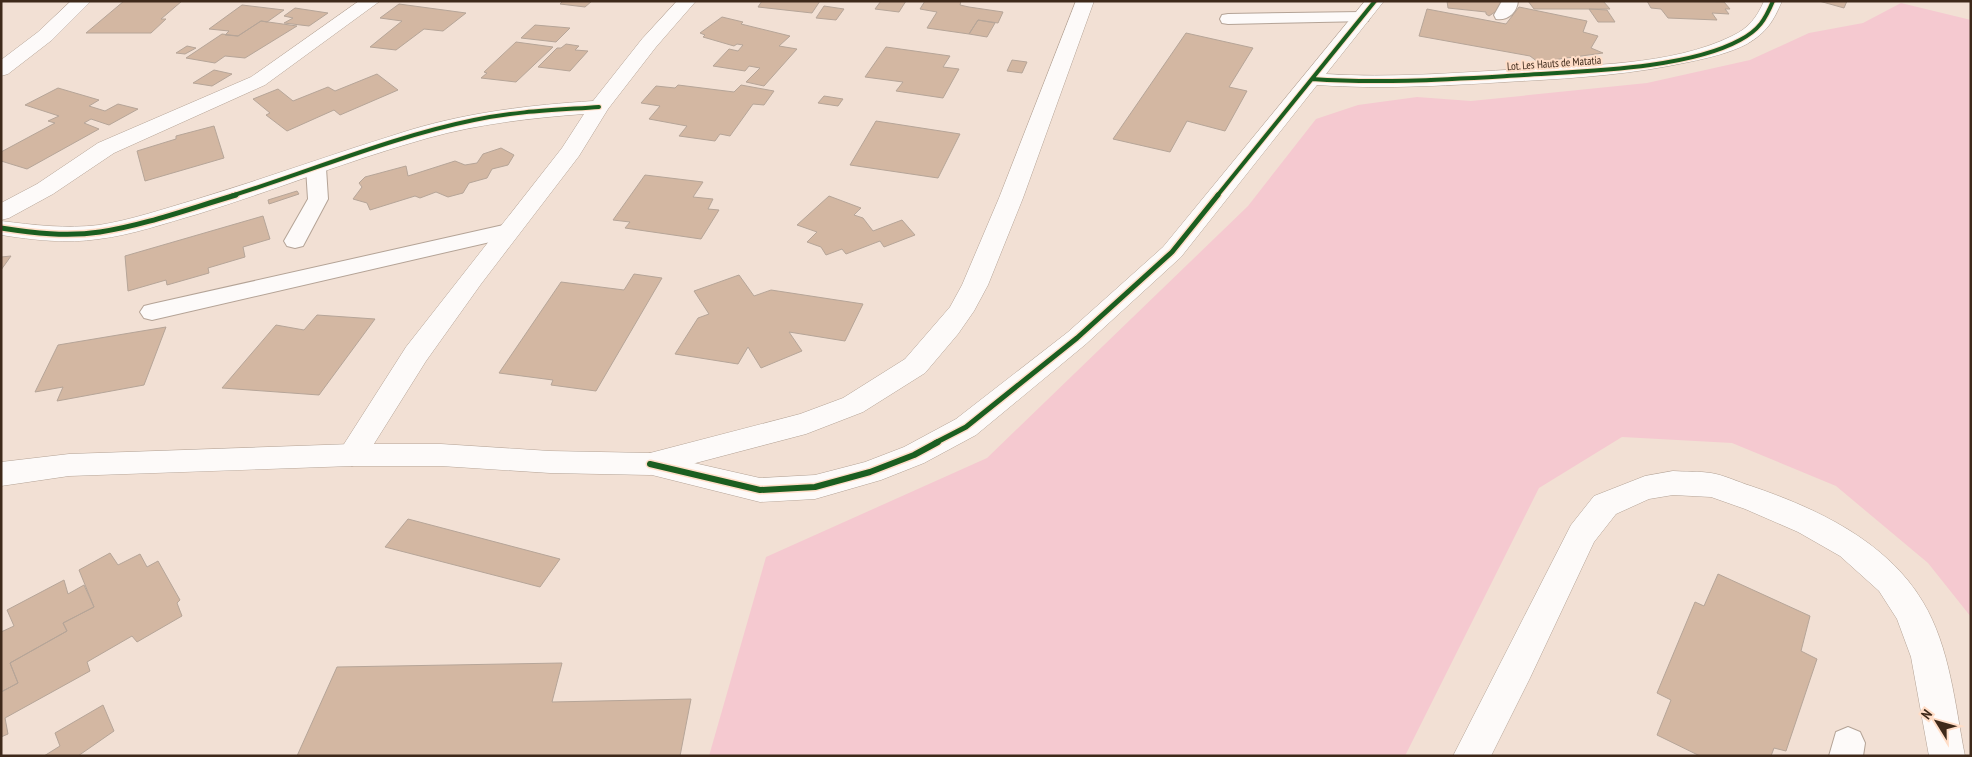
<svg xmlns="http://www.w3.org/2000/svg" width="1972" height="757" font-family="'PT Sans Narrow',sans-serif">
	<rect width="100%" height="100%" fill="#f2e0d4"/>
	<path fill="#f5c9d0" d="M1901 3 1971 20V617L1928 563 1836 486 1732 443 1622 437 1539 488 1405 756H709L766 557 987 458 1248 206 1316 119 1358 105 1417 97 1471 101 1647 83 1750 60 1809 33 1863 23Z"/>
	<path fill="#d3b7a2" stroke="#b6a598" d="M124 1H182L161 19H166L151 33H86Z
		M563 1H592L585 7 560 4Z
		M762 1H820L812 13 758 7Z
		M881 1H906L899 12 875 9Z
		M925 1H961L960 5 969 7 1003 12 998 23 978 20 969 34 927 28 937 12 920 9Z
		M1447 1H1500L1501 8 1489 16 1486 14V12L1448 8Z
		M1528 1H1603L1610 9H1534Z
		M1647 1 1724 2 1730 9H1725L1729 14 1712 13 1717 20 1668 18 1661 9 1651 8Z
		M1819 1H1847L1844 8Z
		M399 4 466 13 443 31 424 29 396 50 370 47 402 21 380 18Z
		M242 5 284 10 267 22 261 21 238 36 225 35 229 31 209 29Z
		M824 6 844 9 836 20 816 18Z
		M1519 7 1587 21 1583 32 1598 36 1591 48 1603 53 1538 62 1530 56 1419 36 1427 9 1506 24Z
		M295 8 328 13 309 26 284 23 293 18 284 16Z
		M1589 9 1607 10 1615 22H1598Z
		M722 17 743 22 741 24 790 36 779 46 797 49 764 86 746 82 760 68 749 66 745 71 713 66 729 49 738 51 743 45 737 44 734 46 703 37 705 35 700 33Z
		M978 20 995 23 987 37 969 34Z
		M261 21 297 26 245 58 225 56 215 63 186 58 222 34 238 36Z
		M535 25 570 28 556 42 521 38Z
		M1186 33 1253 48 1229 87 1247 91 1225 131 1187 121 1170 152 1113 139Z
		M516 42 553 47 516 82 481 78 487 73 484 72Z
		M566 44 579 46 575 50 588 51 570 71 538 67 557 48H561Z
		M187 46 196 48 185 54 176 53Z
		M886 47 950 56 943 67 959 69 943 98 896 91 903 82 865 77Z
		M1012 60 1027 62 1022 73 1007 71Z
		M214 70 232 74 212 86 193 83Z
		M377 74 398 90 340 115 334 110 287 131 266 115 270 113 253 99 278 89 293 101 328 87 335 91Z
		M678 85 734 92 741 85 774 91 764 105 753 104 730 136 720 134 715 141 679 136 687 126 649 119 660 106 641 103 656 86 675 88Z
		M58 88 99 100 89 106 105 111 118 104 138 109 109 125 91 119 84 123 99 129 27 169 1 161V152L55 123 48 121 59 116 25 105Z
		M824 96 843 99 838 106 818 103Z
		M876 121 960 134 938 178 850 165Z
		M214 126 224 158 145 181 137 151 176 139V136Z
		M501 148 514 155 508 165 492 169 487 178 469 183 463 193 448 197 436 192 420 198 415 196 370 210 367 203 353 199 362 187 359 183 365 177 406 166 408 176 455 161 465 165 477 163 483 154Z
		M645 175 703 182 693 197 713 199 708 209 719 210 701 239 625 228 630 222 613 220Z
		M297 191 299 194 269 204 268 200Z
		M829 196 861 208 854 215 863 218 873 231 902 220 915 235 884 247 880 241 846 254 842 249 826 255 821 247 807 242 817 232 797 225Z
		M263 216 270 239 243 247 245 257 208 268 209 273 167 285 166 280 128 291 125 256Z
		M11 256 1 270V257Z
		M634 274 662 278 596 391 551 385 553 380 499 373 561 282 624 290Z
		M739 275 754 296 771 290 863 304 845 341 789 332 802 351 761 368 748 347 738 364 675 354 698 318 709 314 694 291Z
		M317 315 375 319 319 395 222 388 276 325 304 330Z
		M166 327 144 385 57 401 63 387 35 392 58 345Z
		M408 519 560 559 540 587 385 547Z
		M110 553 118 565 140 554 147 567 158 561 180 600 177 603 182 616 137 642 132 636 87 662 90 671 5 718 8 734 1 737V692L18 683 10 663 67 631 63 623 94 607 79 570Z
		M1718 574 1810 616 1801 651 1817 659 1786 751 1774 748 1771 756H1700L1657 735 1671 700 1657 693 1695 602 1704 606Z
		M64 580 68 594 84 585 94 607 63 623 67 631 10 663 18 683 1 692V632L14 626 7 610Z
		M562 663 552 702 691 699 680 756H297L337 667Z
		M103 705 114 731 78 756H44L60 746 55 733Z"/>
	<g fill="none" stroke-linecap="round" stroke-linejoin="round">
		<g stroke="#b4a396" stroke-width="2">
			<path id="service" d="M1502 1H1518C1517 13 1507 21 1496 19L1494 15Z
				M1362 12 1368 13 1370 17 1368 21 1228 24 1222 23 1220 19 1222 15 1228 14Z
				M316 162 323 164 326 168 328 199 303 246 295 248 287 246 284 241 308 199 306 168 309 164Z
				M508 224 516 226 519 231 516 236 152 320 144 318 140 312 144 306 152 304Z
				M1848 727 1860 732 1865 743 1863 756H1829L1836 732Z"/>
		</g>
		<g stroke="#b4a396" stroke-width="1">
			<path id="minor" d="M71 1H91L52 40 8 74 1 76V60L38 32Z
				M359 1H380L265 85 114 153 53 194 9 218 1 220V203L37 184 98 143 251 77Z
				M677 1H696L656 47 608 109 579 156 481 284 426 361 362 463 352 466 342 463 337 455 406 347 562 148 584 114C530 118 479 124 428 138 350 160 275 190 198 214 166 223 132 235 99 239 66 244 34 240 1 235V221C34 225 66 229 99 225 131 220 163 209 194 200 267 178 338 152 410 130 470 112 531 105 593 101L642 39Z
				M1365 1H1384L1326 74C1391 78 1455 73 1520 69 1586 65 1671 66 1732 36 1749 28 1757 17 1764 1H1782C1773 22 1767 32 1747 44 1730 53 1708 58 1689 62 1634 74 1579 78 1523 81 1454 85 1386 90 1317 85L1181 257 1086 344 976 435 924 463 881 480 815 499 760 502 640 472 635 464 640 456 650 453 760 478 815 475 865 462 904 447 956 419 1068 332 1163 247Z"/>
		</g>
		<g stroke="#b4a396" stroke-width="1">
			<path id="secondary" d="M1076 1H1094L1023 198 988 285 974 311 958 334 925 373 863 412 806 434 650 475 550 473 441 466H352L69 476 1 486V462L69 454 352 444H441L550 451 650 453 800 414 843 398 905 359 950 307 962 285 999 198Z
				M1673 471C1685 472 1699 471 1711 473 1724 475 1738 482 1751 486 1816 508 1887 541 1923 602 1950 647 1955 705 1965 756H1929L1911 657 1897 619 1879 591 1840 556 1798 532 1745 509 1711 497 1673 495 1649 499 1616 514 1594 542 1530 678 1491 756H1453L1571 525 1594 496 1645 476Z"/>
		</g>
		<use href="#service" fill="#fdfaf9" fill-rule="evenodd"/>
		<use href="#minor" fill="#fdfaf9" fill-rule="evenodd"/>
		<use href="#secondary" fill="#fdfaf9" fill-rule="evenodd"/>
		<g stroke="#ffddc7" stroke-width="6">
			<path id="cycleway-far2" d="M1312 79C1383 84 1453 79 1524 75 1585 71 1687 69 1740 40 1759 30 1765 20 1773 1
				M231 196C312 171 391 137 474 120 516 111 557 110 599 107
				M1217 196 1375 1"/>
		</g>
		<g stroke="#ffddc7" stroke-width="8">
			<path id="cycleway-far1" d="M1 228C33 233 67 237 100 232 146 225 191 208 236 195
				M935 443 966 427 1077 338 1172 252 1218 195"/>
		</g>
		<g stroke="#ffddc7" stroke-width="9">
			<path id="cycleway" d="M650 464 760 490 815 487 870 472 914 455 938 442"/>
		</g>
		<use href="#cycleway-far2" stroke="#1b5e20" stroke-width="4"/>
		<use href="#cycleway-far1" stroke="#1b5e20" stroke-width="5"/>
		<use href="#cycleway" stroke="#1b5e20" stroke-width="6"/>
	</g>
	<g text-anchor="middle" stroke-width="4" stroke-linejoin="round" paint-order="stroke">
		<g font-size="11" fill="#3e291a" stroke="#ffddc7">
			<text transform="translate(1554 63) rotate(-4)" y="4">Lot. Les Hauts de Matatia</text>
		</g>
	</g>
	<rect width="1972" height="757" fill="none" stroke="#3e291a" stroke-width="5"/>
	<g transform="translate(1937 722) rotate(307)" stroke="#ffddc7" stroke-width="4" paint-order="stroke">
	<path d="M0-4L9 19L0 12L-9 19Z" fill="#3e291a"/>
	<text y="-8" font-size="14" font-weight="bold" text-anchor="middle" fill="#3e291a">N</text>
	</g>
</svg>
